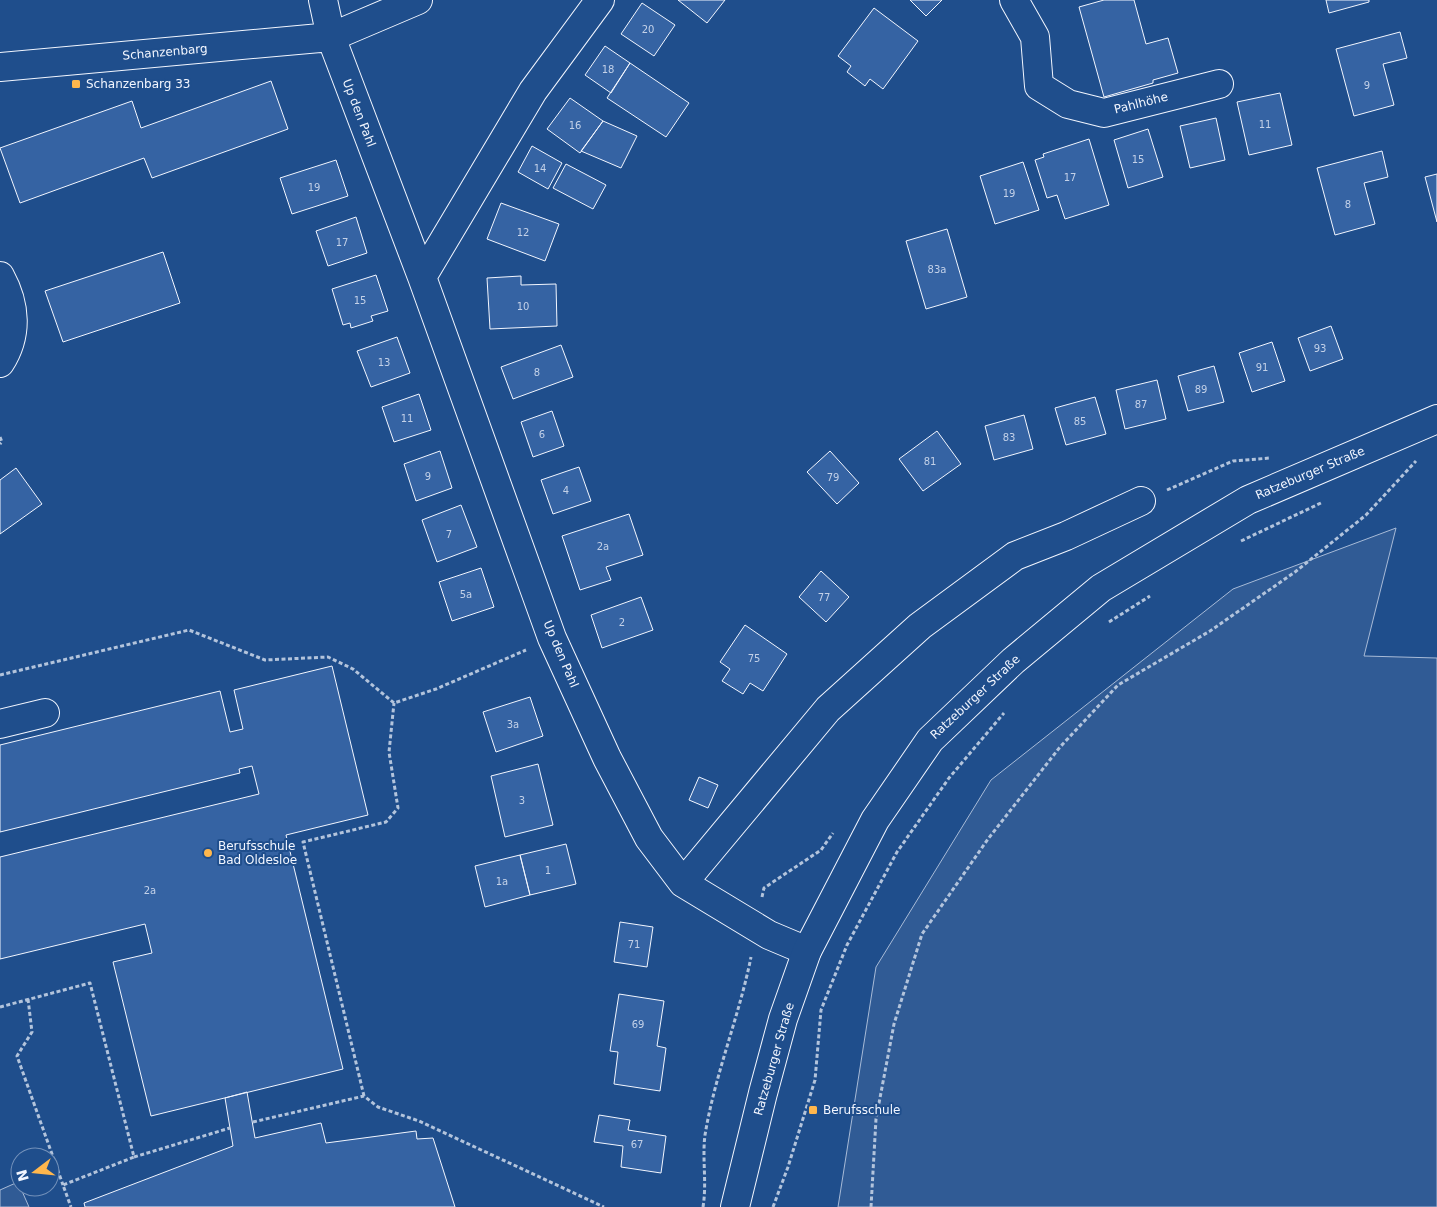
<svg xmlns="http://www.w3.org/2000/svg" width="1437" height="1207" font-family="'DejaVu Sans',sans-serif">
	<rect width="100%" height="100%" fill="#1f4e8c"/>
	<path fill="#305b95" stroke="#a8bbd7" d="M1396 528 1364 656 1437 658V1207H838L876 967 991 780 1233 589Z
		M18 1182 29 1207H0V1190Z"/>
	<path fill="#3563a3" stroke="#f2f6ff" d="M678 0H725L707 23Z
		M910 0H942L926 16Z
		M1104 0H1134L1146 44 1168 38 1178 73 1153 80V83L1104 97 1079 7Z
		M1326 0H1369V2L1329 13Z
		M642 3 675 25 654 56 621 34Z
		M874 8 918 41 883 89 870 79 865 86 847 72 851 66 838 56Z
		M1400 32 1407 58 1383 64 1394 105 1354 116 1336 49Z
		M605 46 630 63 611 93 585 75Z
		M630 63 689 103 666 137 607 98Z
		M271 81 288 129 152 178 144 158 20 203 0 148 132 101 141 128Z
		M1280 93 1292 145 1249 155 1237 102Z
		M570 98 603 121 580 153 547 129Z
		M1216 118 1225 160 1190 168 1180 126Z
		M603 121 637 136 621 168 581 151Z
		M1148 129 1163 177 1128 188 1114 140Z
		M1089 139 1109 205 1065 219 1057 195 1047 198 1035 160 1044 157 1043 154Z
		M532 146 562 163 548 189 518 172Z
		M1382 151 1388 177 1364 183 1375 224 1335 235 1317 168Z
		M336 160 348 196 292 214 280 178Z
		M1023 162 1039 210 995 224 980 176Z
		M566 164 606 185 593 209 553 188Z
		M1437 174V222L1425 177Z
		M501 203 559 224 545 261 487 239Z
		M356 217 367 253 328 266 316 231Z
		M947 229 967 297 926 309 906 241Z
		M163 252 180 303 63 342 45 291Z
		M376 275 388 311 371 316 373 321 351 328 350 323 343 325 332 289Z
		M521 276V285L556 284 557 326 490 329 487 278Z
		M1331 326 1343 359 1310 371 1298 338Z
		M397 337 410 373 371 387 357 351Z
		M1272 342 1285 381 1252 392 1239 353Z
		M561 345 573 377 513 399 501 367Z
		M1214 366 1224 402 1188 411 1178 376Z
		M1157 380 1166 419 1125 429 1116 390Z
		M419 394 431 430 394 442 382 407Z
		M1095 397 1106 434 1066 445 1055 408Z
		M552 411 564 446 533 457 521 422Z
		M1024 415 1033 449 994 460 985 426Z
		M937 431 961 464 923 491 899 459Z
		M440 451 452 488 416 501 404 464Z
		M830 451 859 483 837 504 807 472Z
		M579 467 591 501 553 514 541 480Z
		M16 468 42 504 0 534V480Z
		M461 505 477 547 437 562 422 520Z
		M629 514 643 555 606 567 611 580 580 590 562 536Z
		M481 568 494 607 452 621 439 582Z
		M821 571 849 597 826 622 799 597Z
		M641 597 653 630 602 648 591 615Z
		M745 625 787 654 763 691 750 683 743 694 722 681 730 669 720 662Z
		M332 666 368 815 286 835 343 1069 151 1116 113 962 152 953 145 924 0 959V857L259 794 252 766 239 769 240 773 0 832V745L220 691 230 732 243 729 234 690Z
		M530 697 543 736 496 752 483 712Z
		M538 764 553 825 505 837 491 776Z
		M699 777 718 785 708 808 689 800Z
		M566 844 576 884 530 895 520 855Z
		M520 855 530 895 485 907 475 866Z
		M620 922 653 927 647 967 614 962Z
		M619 994 664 1001 657 1046 666 1048 660 1091 614 1084 618 1052 610 1051Z
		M247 1092 255 1138 321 1123 326 1143 416 1131 417 1139 433 1138 455 1207H85L84 1203 233 1146 225 1098Z
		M599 1115 630 1120 628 1130 666 1136 661 1173 621 1167 623 1146 594 1142Z"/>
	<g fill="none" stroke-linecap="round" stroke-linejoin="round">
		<g stroke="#f2f6ff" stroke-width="30">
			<path id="minor" d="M323 0 331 37 422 277
				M600 0 533 91 422 277 552 638 607 758 649 838 683 883 769 935 807 951
				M1014 0 1035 37 1039 86 1068 104 1104 113 1219 84
				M0 67 331 37 418 0
				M0 276C16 305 18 335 0 363
				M0 724 45 713
				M683 883 828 709 920 626 1015 556 1066 536 1141 501"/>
		</g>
		<g stroke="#f2f6ff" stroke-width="30">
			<path id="major" d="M735 1207 763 1093 783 1019 807 951 875 820 930 740 1013 661 1101 588 1248 500 1437 419"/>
		</g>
		<path stroke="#b3c4dc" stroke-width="3" stroke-dasharray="4 2.5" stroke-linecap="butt" d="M0 437 2 442 0 444
			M1167 490 1233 461 1270 458
			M1241 541 1323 502
			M1109 622 1150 596
			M0 675 189 630 265 660 328 657 353 669 394 703 436 689 526 650
			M762 897 764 888 821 850 833 833
			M28 999 32 1032 17 1056 63 1185
			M0 1007 90 983 134 1157 63 1185 71 1207
			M364 1096 303 842 386 822 398 808 389 752 394 703
			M253 1122 364 1096 378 1107 419 1121 604 1207
			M134 1157 230 1128
			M703 1207C707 1183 702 1158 705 1135 715 1074 739 1017 751 957
			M773 1207 788 1167 815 1080 821 1010 847 945 897 852 949 778 1004 713
			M871 1207 876 1119 894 1024 922 934 988 839 1060 747 1118 685 1210 631 1295 572 1366 515 1416 461"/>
		<use href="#minor" stroke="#1f4e8c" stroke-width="28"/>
		<use href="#major" stroke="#1f4e8c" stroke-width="28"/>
	</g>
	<g fill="#ffb74d" stroke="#1f4e8c" stroke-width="2">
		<rect x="71" y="79" width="10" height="10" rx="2.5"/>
		<circle cx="208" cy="853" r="5"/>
		<rect x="808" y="1105" width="10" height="10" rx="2.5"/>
	</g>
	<g text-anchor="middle" stroke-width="4" stroke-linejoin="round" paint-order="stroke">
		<g font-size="10" fill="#c3d1e8">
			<text x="648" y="33">20</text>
			<text x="608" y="73">18</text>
			<text x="1367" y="89">9</text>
			<text x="1265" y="128">11</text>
			<text x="575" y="129">16</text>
			<text x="1138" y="163">15</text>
			<text x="540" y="172">14</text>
			<text x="1070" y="181">17</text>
			<text x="314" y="191">19</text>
			<text x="1009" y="197">19</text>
			<text x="1348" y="208">8</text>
			<text x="523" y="236">12</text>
			<text x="342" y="246">17</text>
			<text x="937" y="273">83a</text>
			<text x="360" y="304">15</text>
			<text x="523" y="310">10</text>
			<text x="1320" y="352">93</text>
			<text x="384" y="366">13</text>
			<text x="1262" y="371">91</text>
			<text x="537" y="376">8</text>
			<text x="1201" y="393">89</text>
			<text x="1141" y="408">87</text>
			<text x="407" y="422">11</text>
			<text x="1080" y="425">85</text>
			<text x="542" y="438">6</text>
			<text x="1009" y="441">83</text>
			<text x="930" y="465">81</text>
			<text x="428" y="480">9</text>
			<text x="833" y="481">79</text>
			<text x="566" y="494">4</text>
			<text x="449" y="538">7</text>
			<text x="603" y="550">2a</text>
			<text x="466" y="598">5a</text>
			<text x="824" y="601">77</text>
			<text x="622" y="626">2</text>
			<text x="754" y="662">75</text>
			<text x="513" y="728">3a</text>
			<text x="522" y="804">3</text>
			<text x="548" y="874">1</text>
			<text x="502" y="885">1a</text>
			<text x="150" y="894">2a</text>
			<text x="634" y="948">71</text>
			<text x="638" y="1028">69</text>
			<text x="637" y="1148">67</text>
		</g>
		<g font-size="12" fill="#f2f6ff" stroke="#1f4e8c">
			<text transform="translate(165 52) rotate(-5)" y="4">Schanzenbarg</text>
			<text transform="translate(1141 103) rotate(-14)" y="4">Pahlhöhe</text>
			<text transform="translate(359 113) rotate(69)" y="4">Up den Pahl</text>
			<text transform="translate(1310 473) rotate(-23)" y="4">Ratzeburger Straße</text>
			<text transform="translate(561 654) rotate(67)" y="4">Up den Pahl</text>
			<text transform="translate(975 697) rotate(-43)" y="4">Ratzeburger Straße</text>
			<text transform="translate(774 1059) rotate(-74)" y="4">Ratzeburger Straße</text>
		</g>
		<g font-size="12" fill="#f2f6ff" stroke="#1f4e8c" text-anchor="start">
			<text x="86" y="88">Schanzenbarg 33</text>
			<text x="218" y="850">Berufsschule<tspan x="218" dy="14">Bad Oldesloe</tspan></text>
			<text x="823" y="1114">Berufsschule</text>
		</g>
	</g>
	<g transform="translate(35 1172) rotate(254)"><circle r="24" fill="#1f4e8c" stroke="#7391ba"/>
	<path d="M0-4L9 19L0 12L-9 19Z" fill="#ffb74d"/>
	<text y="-8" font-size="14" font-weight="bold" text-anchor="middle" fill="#f2f6ff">N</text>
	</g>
</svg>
